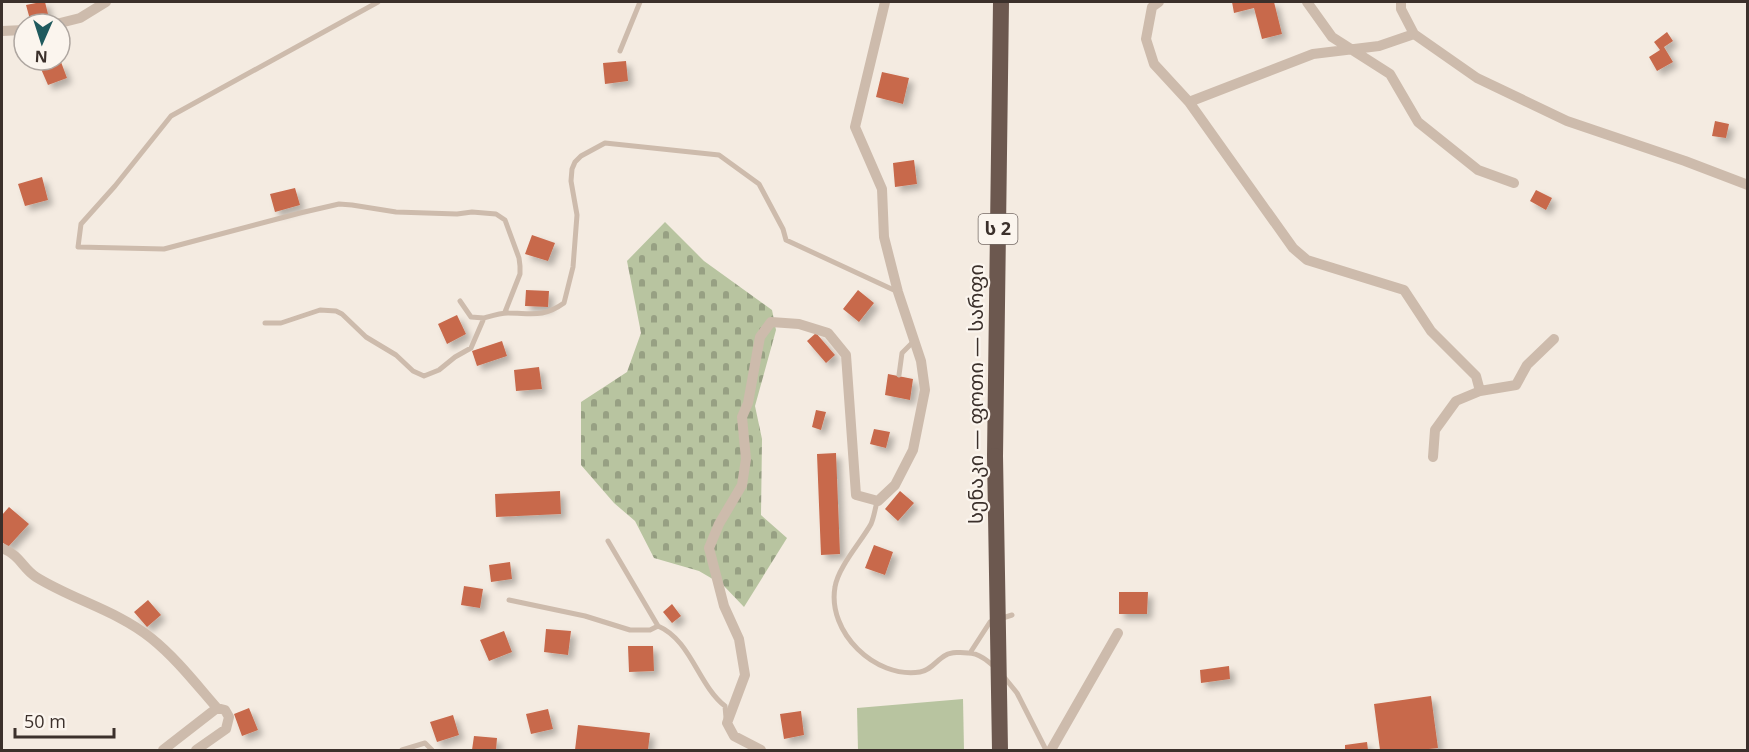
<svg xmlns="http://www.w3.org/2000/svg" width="1749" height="752" font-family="'Open Sans','Noto Sans Georgian',sans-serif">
	<defs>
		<pattern id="cemetery-stones" width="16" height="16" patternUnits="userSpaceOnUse" patternTransform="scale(1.5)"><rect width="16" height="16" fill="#b8c4a0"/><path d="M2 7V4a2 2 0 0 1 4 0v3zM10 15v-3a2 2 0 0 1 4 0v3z" fill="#97a083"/></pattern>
		<filter id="shadow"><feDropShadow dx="5" dy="5" stdDeviation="3" flood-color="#0004"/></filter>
	</defs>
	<rect width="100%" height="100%" fill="#f4ebe1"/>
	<path fill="url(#cemetery-stones)" d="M665 222 704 261 772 310 776 330 755 406 762 439 761 515 787 538 744 607 723 585 699 571 654 558 635 521 614 503 581 465V402L627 372 641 333 627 261Z"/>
	<path fill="#b8c4a0" d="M963 699 964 750H858L857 708Z"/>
	<path fill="#c8694b" filter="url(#shadow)" d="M41 2H45L49 18 31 23 26 5Z
		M1232 2H1274L1282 34 1262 39 1254 8 1234 13Z
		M1667 32 1673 41 1664 47 1673 62 1657 71 1649 57 1660 50 1654 42Z
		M626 61 628 81 605 84 603 63Z
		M61 62 67 78 48 85 41 69Z
		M882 72 909 78 903 104 876 97Z
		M1715 121 1729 124 1726 138 1712 136Z
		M914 160 917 184 895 187 893 163Z
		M42 177 48 200 25 206 18 184Z
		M295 188 300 205 275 212 270 194Z
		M1536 190 1552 198 1546 210 1530 201Z
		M532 235 555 243 548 261 525 254Z
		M526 290 549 291 548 307 525 306Z
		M858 290 874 303 859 322 843 309Z
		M457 315 466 334 447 344 438 324Z
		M816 333 835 355 826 363 807 341Z
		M502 341 507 356 477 366 472 351Z
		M539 367 542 389 516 391 514 370Z
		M888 374 913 379 910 400 885 395Z
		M816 410 826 412 821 430 812 427Z
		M874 429 890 432 886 448 870 444Z
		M836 453 840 554 821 555 817 454Z
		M560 491 561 514 496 517 495 494Z
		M900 491 914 503 898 521 885 509Z
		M9 507 29 524 8 547 2 542V515Z
		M874 545 893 552 885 575 865 568Z
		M510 562 512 579 491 582 489 565Z
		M464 586 483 589 480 608 461 605Z
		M1119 592H1148L1147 614H1119Z
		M148 600 161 615 147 627 134 612Z
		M672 604 681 616 672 623 663 612Z
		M546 629 571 631 568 655 544 652Z
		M504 631 512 652 489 661 480 640Z
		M628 646H653L654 671 629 672Z
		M1229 666 1230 679 1201 683 1200 670Z
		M1431 696 1438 748 1419 750H1380L1374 704Z
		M249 708 258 730 242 736 234 714Z
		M548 709 553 729 531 734 526 714Z
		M801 711 804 735 784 739 780 714Z
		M453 715 459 735 437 742 430 722Z
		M578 725 650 733 648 750H575Z
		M474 736 497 738 496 750H472Z
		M1367 742 1368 750H1345V745Z"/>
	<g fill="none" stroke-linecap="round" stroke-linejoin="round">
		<path stroke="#cdbbac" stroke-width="5" d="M378 2 171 116 115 186 81 224 78 247 164 249 300 213 339 204 352 205 396 212 457 214 472 212 496 214 505 220 519 258 520 266V274L505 312
			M620 51 640 2
			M460 301 471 317 484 318
			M265 323H281L320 310 336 311 342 314 366 337 396 355 413 371 424 376 439 370 455 357 471 348 484 318C491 316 500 313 508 313 531 313 543 318 564 303L573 267 577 215 571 181 572 169 575 162 581 156 605 143 719 155 759 184 783 229 786 240 896 291
			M899 375 902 353 914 341
			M877 502C875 509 874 517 871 524 861 542 838 567 835 587 827 632 875 679 920 672 932 670 936 660 946 655 951 652 962 652 968 653 979 653 988 661 996 668
			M608 541 658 626C691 640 698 685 725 706L726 718
			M509 600 585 616 630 630H650L658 626
			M970 653 990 622 1012 615
			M1004 677 1017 693 1046 750
			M402 750 425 743 432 750"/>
		<path stroke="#cdbbac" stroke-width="10" d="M1159 2 1152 7 1146 39 1154 64 1189 102 1293 248 1307 260 1404 290 1431 331 1476 376 1480 391 1516 385 1527 365 1554 339
			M1307 2 1332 37 1390 74 1418 122 1478 170 1514 183
			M1401 2V9L1414 34 1477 78 1567 121 1685 161 1748 185
			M56 24 80 18 106 2
			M2 31 24 30
			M1189 102 1313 54 1379 46 1414 34
			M1433 457 1435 430 1456 401 1480 391
			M2 548C21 556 22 568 36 577 73 600 116 610 151 638 176 658 196 684 217 708
			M163 750 217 708 225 710 229 717 226 729 196 750
			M761 750 734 736 727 723 745 675 739 639 724 606 709 548 719 524 742 485 746 459 742 417 748 403 760 337 771 322 799 324 828 333 846 355 856 495 878 501 895 485 913 450 925 390 921 361 898 292 884 237 882 189 855 127 885 2
			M1051 750 1118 633"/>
		<path stroke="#6c584f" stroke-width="16" d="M995 456 1001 2"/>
		<path stroke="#6c584f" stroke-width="16" d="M995 456 1000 750"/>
	</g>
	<g text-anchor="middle" stroke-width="4.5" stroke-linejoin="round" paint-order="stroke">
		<rect fill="#fbf5ee" stroke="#756b66" stroke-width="1.5" x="978.5" y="214" width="39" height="30" rx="4.5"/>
		<g font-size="18" font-weight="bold" fill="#3b302b">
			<text x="998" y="235">ს 2</text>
		</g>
		<g font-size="20" fill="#3b302b" stroke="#fbf5ee">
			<text transform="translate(976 394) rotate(-90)" y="7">სენაკი — ფოთი — სარფი</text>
		</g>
	</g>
	<rect width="1749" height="752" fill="none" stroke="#3b302b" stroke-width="6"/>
	<g transform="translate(42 42) rotate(183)"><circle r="28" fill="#fbf5ee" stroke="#aea6a0" stroke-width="1.5"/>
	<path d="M0-4.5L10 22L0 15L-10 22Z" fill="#1f5a5e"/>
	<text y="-9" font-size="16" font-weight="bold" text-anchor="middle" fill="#3b302b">N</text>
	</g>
	<path d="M15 728v9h99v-9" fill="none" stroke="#3b302b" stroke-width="3"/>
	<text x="24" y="728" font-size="18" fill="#3b302b" stroke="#fbf5ee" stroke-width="4.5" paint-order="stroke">50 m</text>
</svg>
